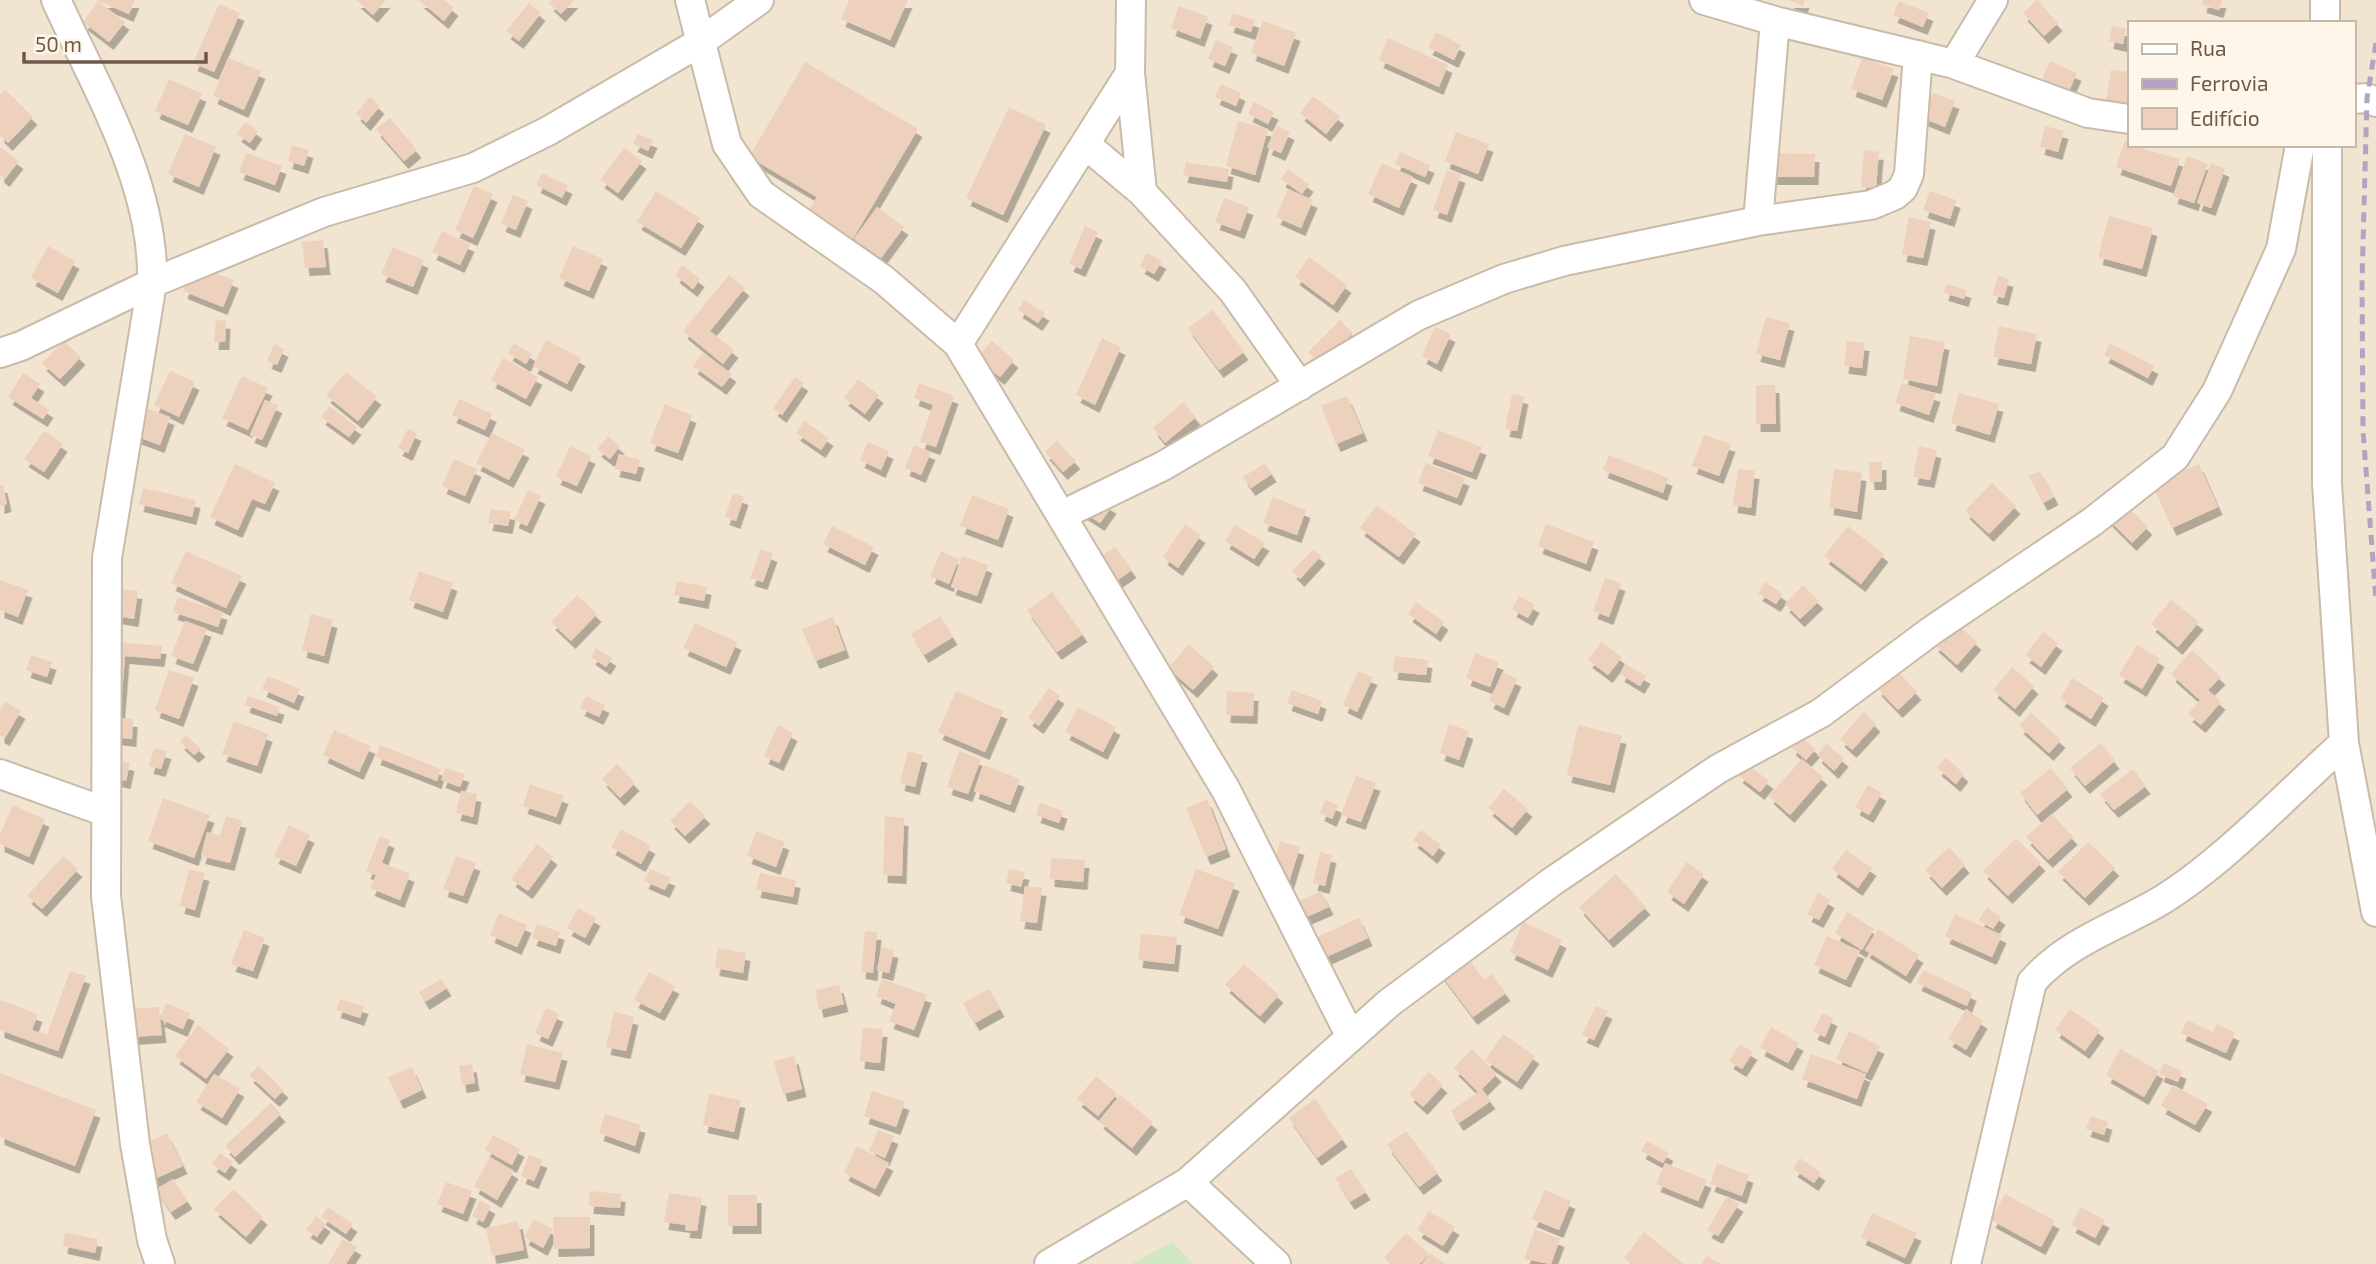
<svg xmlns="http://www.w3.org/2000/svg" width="2376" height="1264" font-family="'Exo 2',sans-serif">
	<defs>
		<filter id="shadow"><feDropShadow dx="4.5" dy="8" stdDeviation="0" flood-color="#0004"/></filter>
	</defs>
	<rect width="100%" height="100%" fill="#faf2e2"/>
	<path fill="#f1e4d1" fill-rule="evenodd" d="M0 0H2376V1264H0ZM2129 23H2353V145H2129Z"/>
	<path fill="#d0e7c2" d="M1172 1242 1193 1264H1132Z"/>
	<path fill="#eed1bc" filter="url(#shadow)" d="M96 0H135L129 14Z
		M356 0H386L373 15Z
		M419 0H444L454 8 444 21Z
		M552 0H574L561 14 549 3Z
		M849 0H908L890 40 841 19Z
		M1788 0H1805L1803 6Z
		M2037 0 2058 23 2044 36 2023 13Z
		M2203 0H2222L2219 10 2202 5Z
		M98 1 125 22 109 42 83 22Z
		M1899 1 1929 13 1923 27 1893 15Z
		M529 3 541 13 519 41 506 31Z
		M219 4 240 13 214 72 193 63Z
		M1179 6 1208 17 1200 39 1171 28Z
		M1233 13 1255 20 1251 32 1229 25Z
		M1263 21 1296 33 1284 66 1251 53Z
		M2112 26 2126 29 2123 44 2109 41Z
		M1436 32 1461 45 1454 60 1428 47Z
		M1388 38 1448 65 1439 87 1379 60Z
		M1216 40 1233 47 1225 66 1208 59Z
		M229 58 261 71 244 110 213 96Z
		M1862 58 1894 69 1882 100 1851 89Z
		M2050 61 2077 73 2069 91 2042 79Z
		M805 62 918 129 851 242 806 215 817 197 749 157Z
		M2111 70 2129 72V104L2106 101Z
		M169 79 202 94 188 125 155 111Z
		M1221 84 1241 93 1236 106 1215 97Z
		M5 89 33 117 8 143 0 135V95Z
		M1933 93 1955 101 1945 127 1923 118Z
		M1313 96 1340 117 1326 134 1300 113Z
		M370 97 380 106 366 123 356 113Z
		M1254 102 1274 112 1268 124 1248 114Z
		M1009 107 1046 125 1003 215 966 198Z
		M390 118 417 150 404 161 376 129Z
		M1238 121 1268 129 1255 175 1226 166Z
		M245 122 258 131 250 143 237 134Z
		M1277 126 1290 132 1281 153 1267 147Z
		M2045 126 2064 131 2058 152 2040 147Z
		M1456 132 1489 144 1478 174 1445 161Z
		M185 134 216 147 199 187 168 174Z
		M638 134 653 140 648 151 633 144Z
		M2125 141 2129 145 2180 159 2171 186 2116 167Z
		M292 145 309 150 304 166 288 161Z
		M0 147 19 161 5 179 0 175Z
		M624 148 642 161 618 193 600 180Z
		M1864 150 1879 152 1876 188 1861 187Z
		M1400 152 1430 165 1425 177 1395 164Z
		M246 153 282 166 275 185 239 172Z
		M1773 153 1815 154 1814 177H1772Z
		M2187 156 2208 164 2194 203 2173 196Z
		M1186 162 1229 169 1227 182 1183 175Z
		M1382 163 1413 177 1399 208 1368 194Z
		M2211 163 2225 169 2211 208 2197 203Z
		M1288 169 1309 184 1302 194 1281 179Z
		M1447 170 1461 175 1447 215 1433 210Z
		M542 173 568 186 562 198 536 185Z
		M474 186 493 194 473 238 455 230Z
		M1288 189 1313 200 1301 228 1276 217Z
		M656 191 700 218 681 248 637 222Z
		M1930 191 1956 200 1950 219 1923 210Z
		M513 195 528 201 516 230 501 224Z
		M1224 198 1249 207 1240 231 1215 222Z
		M877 207 904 227 881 258 854 239Z
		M2109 216 2153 228 2142 269 2098 257Z
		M1909 217 1931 222 1923 258 1902 254Z
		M1085 226 1098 232 1081 269 1069 264Z
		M442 231 470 244 460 265 432 252Z
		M323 240 326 267 305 268 302 242Z
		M48 246 75 261 58 293 31 278Z
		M573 246 603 259 589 291 559 278Z
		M393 247 424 260 413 287 381 274Z
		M1147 253 1162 261 1154 274 1140 266Z
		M1309 257 1347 285 1333 305 1295 277Z
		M192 265 234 280 223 307 183 291Z
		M682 265 700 279 693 289 675 275Z
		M729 275 745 288 710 331 734 350 723 364 683 331Z
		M1998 276 2009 279 2004 298 1992 295Z
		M1946 284 1967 290 1964 299 1944 293Z
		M1024 300 1045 313 1038 323 1018 310Z
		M1213 310 1244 352 1219 370 1188 328Z
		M1766 317 1790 323 1780 360 1756 354Z
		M216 320 226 321 225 342H214Z
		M1340 320 1353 333 1321 365 1308 352Z
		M1999 326 2037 334 2031 364 1993 357Z
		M1435 327 1451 334 1437 364 1422 356Z
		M1910 336 1945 342 1937 386 1903 379Z
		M1102 338 1121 347 1095 405 1076 395Z
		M546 340 581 358 567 384 533 366Z
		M64 341 81 357 60 379 42 363Z
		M992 341 1014 360 1000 377 977 358Z
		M1847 341 1865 343 1862 368 1844 366Z
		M514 343 532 354 526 364 508 353Z
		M2110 343 2154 366 2148 378 2104 355Z
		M274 344 284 349 277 365 267 361Z
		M703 353 732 374 722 387 693 366Z
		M503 358 538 377 526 399 491 380Z
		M170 371 195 382 179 417 154 405Z
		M346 372 377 397 358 421 326 395Z
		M23 373 40 384 31 398 49 410 43 419 8 397Z
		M242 376 268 388 248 430 222 418Z
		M795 377 804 383 782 415 773 408Z
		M858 379 879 395 865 414 844 398Z
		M919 383 954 396 936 447 920 442 933 405 914 398Z
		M1902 383 1936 394 1929 415 1895 403Z
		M1756 385H1775L1776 424H1756Z
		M1959 393 1999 404 1990 435 1951 423Z
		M1512 394 1524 396 1517 431 1505 429Z
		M1347 396 1363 433 1336 444 1321 406Z
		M459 399 492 414 485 430 452 415Z
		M265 400 278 405 262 440 250 435Z
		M1183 402 1196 417 1165 443 1153 428Z
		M665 404 692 415 678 453 650 443Z
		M140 406 170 417 160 445 130 434Z
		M329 406 357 427 349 437 321 417Z
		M804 421 829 438 821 450 796 433Z
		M408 429 417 433 408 453 398 448Z
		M1438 430 1482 447 1472 472 1428 456Z
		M44 431 63 444 44 472 24 459Z
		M492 433 525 450 509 480 476 463Z
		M1704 435 1731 444 1719 476 1692 466Z
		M608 436 620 446 610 459 597 449Z
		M1057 441 1076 461 1063 472 1045 452Z
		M868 442 889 451 881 470 860 460Z
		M914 445 931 452 921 475 905 468Z
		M570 446 591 456 577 486 556 477Z
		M1919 446 1937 450 1930 480 1913 477Z
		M619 454 640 460 636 474 615 469Z
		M1609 455 1668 478 1663 493 1603 470Z
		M454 459 477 469 465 496 442 486Z
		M1869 462H1882V482H1870Z
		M1265 463 1272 474 1251 488 1243 477Z
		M1426 463 1465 478 1457 498 1418 483Z
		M235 464 275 483 265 504 252 499 238 530 210 517Z
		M2199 464 2218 507 2172 528 2152 484Z
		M1738 469 1755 471 1751 508 1733 505Z
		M1834 469 1862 473 1857 512 1829 507Z
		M2040 471 2054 497 2043 503 2029 476Z
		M1992 483 2016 506 1989 534 1965 511Z
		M0 485H3L7 504 0 506Z
		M143 488 196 500 192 517 139 504Z
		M528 490 541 496 527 526 514 520Z
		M733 493 744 497 736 521 725 517Z
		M972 495 1009 509 998 540 960 526Z
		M1095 495 1112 506 1100 523 1083 512Z
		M1273 497 1306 510 1297 535 1263 523Z
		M2124 503 2148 527 2132 543 2108 519Z
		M1377 505 1416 534 1399 557 1360 528Z
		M491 509 511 512 508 526 488 523Z
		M1185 524 1201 535 1178 568 1163 557Z
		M1546 524 1594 542 1586 564 1538 546Z
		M1235 525 1265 543 1254 559 1225 541Z
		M832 526 874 547 865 565 823 544Z
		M1848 526 1884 554 1861 584 1824 556Z
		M1115 547 1132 570 1112 584 1095 560Z
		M761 549 773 554 763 582 750 578Z
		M1313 549 1321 556 1300 579 1292 571Z
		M186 551 242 576 226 608 171 583Z
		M941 551 959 559 949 584 930 576Z
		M962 556 988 565 977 596 951 587Z
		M419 571 453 583 443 612 409 600Z
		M1605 578 1621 583 1609 617 1593 611Z
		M0 580 28 590 18 617 0 610Z
		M677 581 707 587 704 601 674 595Z
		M1765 582 1783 594 1776 604 1758 593Z
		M1803 585 1819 601 1800 619 1785 604Z
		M113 588 138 591 134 619 110 615Z
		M1052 592 1083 634 1057 652 1027 610Z
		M577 595 597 614 571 641 551 622Z
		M1519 596 1535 605 1528 618 1512 609Z
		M178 597 223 612 218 627 173 612Z
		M2171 600 2199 622 2178 647 2151 624Z
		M1416 602 1444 622 1436 634 1408 614Z
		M311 614 333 620 324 656 302 650Z
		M940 616 953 637 924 655 911 634Z
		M833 617 845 650 815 661 802 629Z
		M185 621 207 629 193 664 171 656Z
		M1954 622 1977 642 1957 665 1934 644Z
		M695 623 737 642 726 667 683 648Z
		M2043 632 2058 643 2041 667 2025 655Z
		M113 642 162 646 160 659 125 656 120 718 133 719 132 739 105 736Z
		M1601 642 1622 657 1608 675 1588 660Z
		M1189 644 1214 667 1193 690 1168 668Z
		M2137 645 2160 659 2142 689 2119 675Z
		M596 648 612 658 606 667 591 657Z
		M2192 650 2221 677 2208 690 2221 702 2201 725 2188 714 2200 700 2171 674Z
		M1475 653 1499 662 1490 687 1466 678Z
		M31 655 52 662 47 677 26 670Z
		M1395 656 1428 660 1426 675 1393 672Z
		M1625 664 1646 676 1640 686 1620 674Z
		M2012 667 2034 686 2015 709 1993 690Z
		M1896 669 1917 692 1898 710 1877 688Z
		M169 670 194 678 179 719 155 710Z
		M1358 671 1373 677 1357 712 1343 705Z
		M1503 672 1517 679 1504 708 1489 701Z
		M268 676 300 689 294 703 262 689Z
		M2072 678 2104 698 2091 719 2060 699Z
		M1049 688 1060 696 1039 726 1028 718Z
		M1292 690 1322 701 1318 714 1287 703Z
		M956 691 1003 711 985 752 938 732Z
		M1227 691 1254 693 1253 716 1226 715Z
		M248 696 280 707 277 716 245 705Z
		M586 696 605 705 599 717 580 708Z
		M5 702 21 711 5 738 0 735V711Z
		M1078 707 1116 727 1103 752 1065 732Z
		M1864 712 1876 724 1852 750 1840 739Z
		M2031 713 2061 740 2049 753 2019 726Z
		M234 721 268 734 257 766 222 754Z
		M1449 724 1469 731 1459 760 1440 753Z
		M778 725 793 733 779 763 764 756Z
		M1578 725 1622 736 1610 785 1567 775Z
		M334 730 371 746 359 772 323 755Z
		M186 735 201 749 194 755 180 742Z
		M1801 736 1816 749 1806 760 1791 747Z
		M2101 743 2115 761 2085 786 2070 768Z
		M1827 744 1844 759 1834 771 1817 755Z
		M380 745 441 769 437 781 376 757Z
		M154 748 167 751 161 769 149 766Z
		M908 751 923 755 915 787 900 783Z
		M959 751 981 759 968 794 947 787Z
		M1946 757 1964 774 1956 784 1937 768Z
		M107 758 130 763 126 781 104 776Z
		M1802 759 1823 777 1790 815 1769 796Z
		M617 764 635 783 620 798 602 779Z
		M1747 764 1769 781 1760 792 1738 775Z
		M983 765 1020 779 1010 805 974 791Z
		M445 768 465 774 460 787 441 780Z
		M2051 768 2068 789 2037 815 2020 793Z
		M2133 769 2146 786 2114 810 2100 794Z
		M1356 776 1376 783 1361 822 1341 815Z
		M530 784 564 796 556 817 523 806Z
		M1868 785 1882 793 1869 815 1855 807Z
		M1504 789 1528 809 1512 828 1488 808Z
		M461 791 477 794 473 817 456 813Z
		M163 798 210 815 194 858 148 841Z
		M1207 799 1226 849 1206 857 1186 808Z
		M1325 800 1338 805 1332 819 1320 813Z
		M690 801 706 816 685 836 670 821Z
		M1040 803 1063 811 1059 823 1036 815Z
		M13 805 45 819 29 857 0 844V834Z
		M2052 814 2073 837 2048 860 2026 837Z
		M226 816 242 820 230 863 201 856 207 832 220 836Z
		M885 816 904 818 902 876 883 875Z
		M289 825 310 835 296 866 274 856Z
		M621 829 651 846 641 864 611 847Z
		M1421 830 1441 845 1433 856 1413 840Z
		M756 831 785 842 776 867 747 856Z
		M380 836 390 840 382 863 410 874 400 900 370 888 376 875 366 871Z
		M2016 838 2041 863 2008 896 1983 871Z
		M1280 841 1300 847 1289 882 1270 876Z
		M2088 842 2115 868 2085 898 2058 872Z
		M537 844 553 857 528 891 511 879Z
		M1949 847 1965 865 1942 888 1925 870Z
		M1846 850 1872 868 1858 888 1832 869Z
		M1320 852 1332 855 1325 886 1313 883Z
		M63 856 78 869 42 909 27 896Z
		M456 856 476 863 463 896 443 889Z
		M1051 858 1085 860 1083 882 1050 879Z
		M1687 862 1704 874 1684 904 1667 892Z
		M189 869 205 873 195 910 180 906Z
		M650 869 671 878 665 890 644 881Z
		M1009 869 1025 872 1021 887 1006 883Z
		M1196 869 1235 883 1218 929 1179 915Z
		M760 873 796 880 793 897 756 890Z
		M1616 874 1646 907 1609 940 1579 907Z
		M1025 886 1042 888 1037 923 1020 921Z
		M1321 891 1329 907 1295 922 1287 907Z
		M1818 893 1830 900 1819 920 1807 914Z
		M1987 907 2001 917 1993 929 1979 920Z
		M578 908 596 918 585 938 567 928Z
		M1847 912 1874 929 1862 950 1835 933Z
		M499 913 527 925 517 947 490 935Z
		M1955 914 2002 935 1992 957 1945 936Z
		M1359 918 1368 938 1324 958 1315 938Z
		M1523 922 1562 940 1548 970 1510 952Z
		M537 924 560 932 556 946 532 938Z
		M1878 929 1919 955 1906 976 1865 950Z
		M244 930 265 938 253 971 231 964Z
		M865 931 877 932 873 973 861 971Z
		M1141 934 1177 937 1174 964 1138 960Z
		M1827 936 1860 951 1846 980 1814 965Z
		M882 947 894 950 889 973 877 970Z
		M718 948 746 953 743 973 715 968Z
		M1465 954 1484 980 1492 974 1506 993 1473 1017 1440 973Z
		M1244 964 1279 995 1260 1016 1225 985Z
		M1923 970 1972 993 1967 1006 1917 983Z
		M70 971 86 976 58 1051 0 1030V1000L38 1014 32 1030 47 1035Z
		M649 972 675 986 660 1013 634 1000Z
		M441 979 447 988 425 1002 419 992Z
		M882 979 927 995 914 1030 889 1021 896 1004 876 996Z
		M839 985 844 1004 819 1010 815 990Z
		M989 989 1000 1009 975 1023 963 1003Z
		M340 999 364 1006 360 1018 336 1010Z
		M166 1003 190 1013 183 1029 160 1019 162 1035 132 1037 129 1009 159 1007 160 1018Z
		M1596 1006 1608 1011 1594 1040 1582 1035Z
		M546 1008 559 1014 548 1039 535 1033Z
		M1966 1009 1983 1021 1966 1050 1948 1039Z
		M2070 1009 2100 1030 2085 1051 2055 1030Z
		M614 1012 634 1017 626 1051 606 1047Z
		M1822 1013 1833 1018 1825 1037 1813 1032Z
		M2187 1020 2213 1032 2217 1024 2235 1033 2226 1053 2181 1033Z
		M198 1025 229 1049 206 1079 175 1056Z
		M1771 1027 1799 1043 1788 1063 1760 1048Z
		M863 1028 883 1029 880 1063 860 1061Z
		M1849 1031 1880 1046 1867 1073 1836 1059Z
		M1503 1034 1535 1056 1517 1082 1485 1060Z
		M527 1044 563 1053 555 1082 520 1074Z
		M1740 1044 1753 1052 1742 1069 1729 1061Z
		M1472 1049 1497 1074 1482 1089 1491 1101 1459 1123 1451 1111 1478 1092 1454 1068Z
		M2120 1049 2159 1071 2144 1097 2106 1075Z
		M1811 1054 1866 1074 1857 1099 1802 1079Z
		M794 1056 802 1089 783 1094 774 1061Z
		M2164 1063 2182 1071 2178 1082 2159 1074Z
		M472 1064 475 1083 462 1085 459 1066Z
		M258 1066 284 1090 275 1099 249 1075Z
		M412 1067 422 1090 399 1101 388 1077Z
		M1429 1072 1443 1085 1423 1107 1409 1094Z
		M0 1073 96 1110 75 1166 0 1137Z
		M214 1074 240 1089 222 1118 196 1102Z
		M1096 1076 1117 1094 1098 1116 1077 1099Z
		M2173 1085 2208 1104 2195 1125 2161 1106Z
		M872 1091 905 1102 896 1127 864 1116Z
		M709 1094 741 1100 734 1132 703 1125Z
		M1120 1095 1153 1122 1132 1148 1099 1121Z
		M1315 1099 1343 1139 1317 1158 1289 1118Z
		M271 1103 281 1114 235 1157 225 1146Z
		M605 1114 641 1125 635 1146 599 1133Z
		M2091 1116 2108 1122 2104 1135 2086 1129Z
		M878 1130 894 1136 885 1158 869 1151Z
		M1406 1131 1438 1173 1419 1187 1387 1145Z
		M167 1133 183 1166 148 1182 132 1150Z
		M493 1135 520 1149 512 1165 485 1150Z
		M1647 1141 1669 1153 1663 1163 1641 1151Z
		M857 1146 889 1163 875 1189 844 1173Z
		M220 1153 233 1162 225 1173 212 1164Z
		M529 1155 543 1160 534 1181 521 1176Z
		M490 1157 514 1171 497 1200 474 1186Z
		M1800 1158 1821 1173 1814 1183 1793 1169Z
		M1665 1163 1707 1180 1698 1201 1656 1184Z
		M1717 1163 1749 1175 1742 1196 1710 1184Z
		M1351 1169 1366 1192 1350 1202 1335 1178Z
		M173 1179 188 1201 171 1212 156 1190Z
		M446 1182 472 1191 463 1214 437 1204Z
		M233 1189 263 1217 246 1237 214 1209Z
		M1545 1190 1571 1201 1559 1230 1532 1219Z
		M590 1191 621 1194 620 1208 589 1206Z
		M669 1193 702 1198 697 1231 685 1230 686 1225 664 1222Z
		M2005 1194 2055 1221 2041 1247 1991 1220Z
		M728 1195H757V1226H728Z
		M1727 1196 1739 1204 1718 1236 1707 1230Z
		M480 1200 491 1206 483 1222 472 1216Z
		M328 1207 353 1224 346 1234 321 1217Z
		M2081 1207 2105 1220 2095 1238 2071 1225Z
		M1429 1211 1455 1227 1443 1246 1417 1230Z
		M1872 1213 1917 1233 1905 1258 1861 1237Z
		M316 1216 326 1224 317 1237 306 1230Z
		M553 1217H590V1248L554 1249Z
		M534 1219 553 1229 543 1248 524 1237Z
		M518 1221 524 1250 492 1256 486 1228Z
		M1535 1229 1560 1239 1551 1264 1524 1259Z
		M1644 1232 1684 1264H1631L1624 1258Z
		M65 1233 98 1239 95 1253 63 1246Z
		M1406 1233 1429 1254 1420 1264H1390L1384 1258Z
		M343 1239 357 1247 346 1264H328Z
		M1431 1253 1445 1264H1422Z
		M1706 1256 1722 1264H1702Z"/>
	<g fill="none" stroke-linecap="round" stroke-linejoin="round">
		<g stroke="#cabaaa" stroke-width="32">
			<path id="minor" d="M56 0C96 88 155 185 152 283L107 558 106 896 135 1144 152 1240 160 1264
				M690 0 727 144 761 194 884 280 958 344 1226 790 1351 1037
				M1131 0 1130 73 1142 192 1233 291 1300 386
				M1704 0 1775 21 1954 64 2088 113 2129 119
				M2325 0V23
				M1954 64 1993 0
				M2353 99 2367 98 2376 102
				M1085 144 1142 192
				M2327 145V483L2344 743 2376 912
				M1758 221 1775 21
				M958 344 1130 73
				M0 353 21 346 152 283 324 212 473 168 548 131 699 43 759 0
				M1062 515 1163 466 1419 315 1504 279 1564 261 1758 221 1871 205 1895 195 1903 188 1909 174 1918 55
				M0 774 106 812
				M1188 1182 1389 1003 1553 881 1718 769 1821 713 1931 631 2092 522 2175 457 2217 391 2281 249 2300 145
				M1049 1264 1188 1182 1276 1264
				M1966 1264 2032 982C2068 941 2117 927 2162 900 2225 861 2288 793 2344 743"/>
		</g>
		<use href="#minor" stroke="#fff" stroke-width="28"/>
		<path stroke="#b5a2c2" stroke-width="5" stroke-dasharray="10 7" stroke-linecap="butt" d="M2376 43 2367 98 2362 281 2363 431 2376 600"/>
	</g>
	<rect x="2128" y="21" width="228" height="126" fill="#fef6e8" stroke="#c5b7a9" stroke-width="2"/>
	<rect x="2142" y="44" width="35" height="10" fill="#ffffff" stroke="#c5b7a9" stroke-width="2"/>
	<text x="2190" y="56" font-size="21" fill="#70594b">Rua</text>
	<rect x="2142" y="79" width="35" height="10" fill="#b5a2c2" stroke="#c5b7a9" stroke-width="2"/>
	<text x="2190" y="91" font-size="21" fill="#70594b">Ferrovia</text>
	<rect x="2142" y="108" width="35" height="21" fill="#eed1bc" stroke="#c5b7a9" stroke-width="2"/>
	<text x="2190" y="126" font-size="21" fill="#70594b">Edifício</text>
	<path d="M24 52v10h182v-10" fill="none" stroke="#70594b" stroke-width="3.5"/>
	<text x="35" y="52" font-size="21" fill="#70594b" stroke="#fef6e8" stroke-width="5" paint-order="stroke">50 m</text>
</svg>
